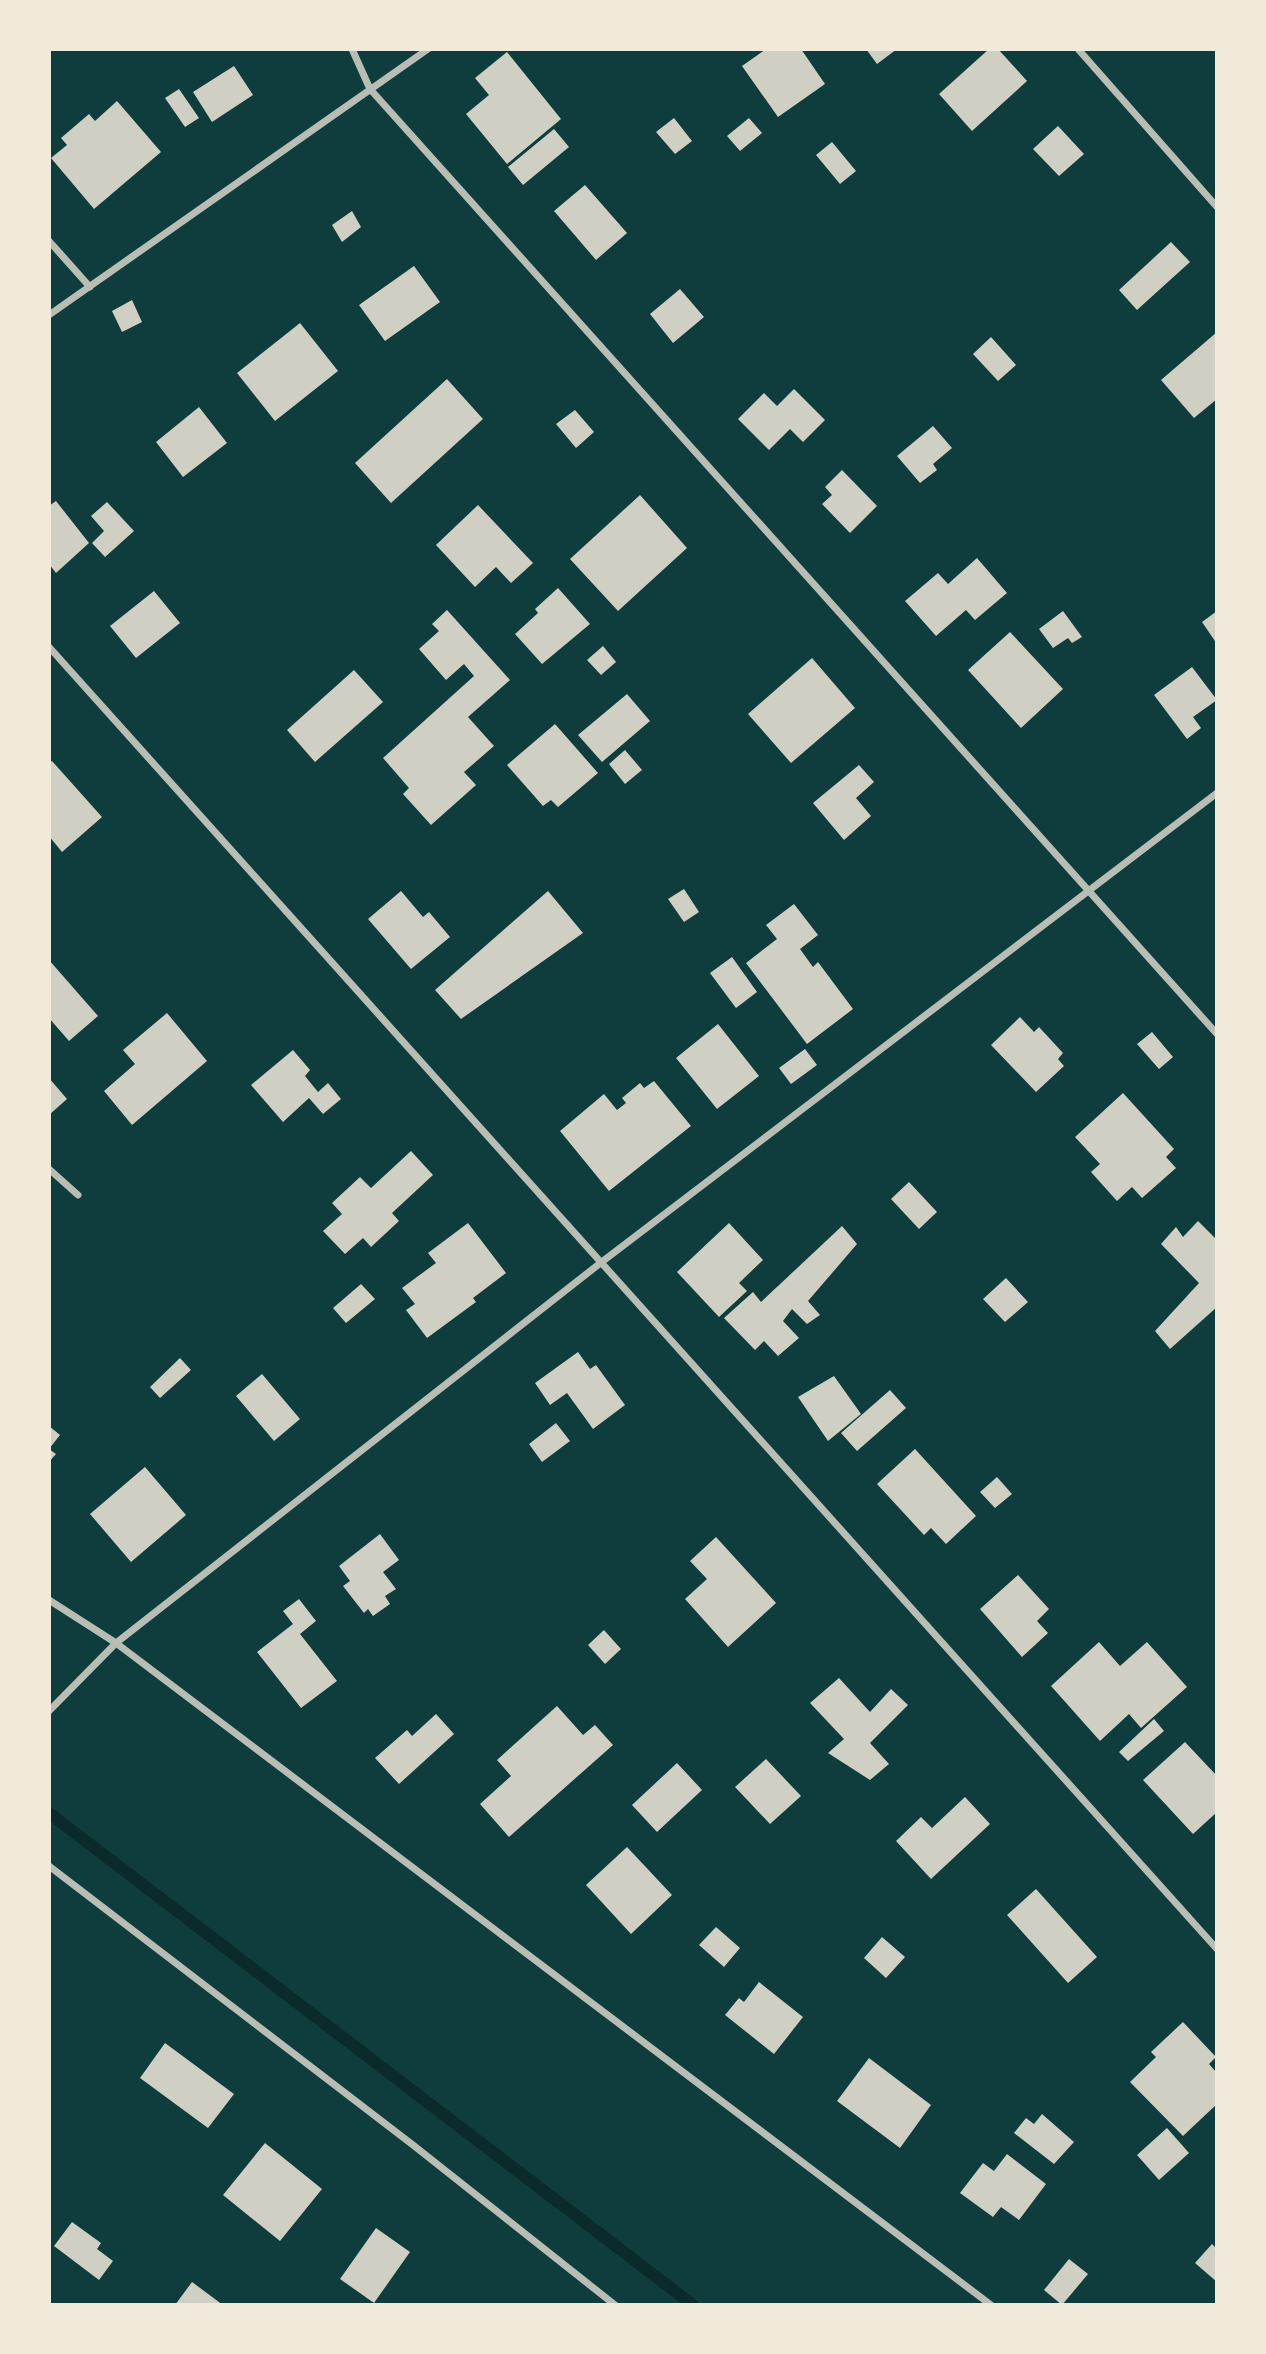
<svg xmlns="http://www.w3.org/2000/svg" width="1266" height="2354" font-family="'Sofia Sans Condensed',sans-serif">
	<rect width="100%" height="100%" fill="#0f3d3e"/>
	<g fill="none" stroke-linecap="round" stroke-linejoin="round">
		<path stroke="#0a2a2b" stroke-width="12" d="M49 1813 693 2305"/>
	</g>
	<path fill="#cfcfc3" d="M766 49H801L825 84 778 117 742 66Z
		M866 49H897L877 64Z
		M989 49H998L1027 81 972 131 939 94Z
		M507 52 561 119 507 164 466 114 489 95 475 78Z
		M234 66 253 95 212 122 193 92Z
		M179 89 199 118 185 127 165 98Z
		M117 101 161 152 94 209 51 158 67 145 61 138 89 114 95 121Z
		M674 118 692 141 675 154 656 132Z
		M749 118 762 133 740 151 727 136Z
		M1058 126 1084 154 1059 176 1033 149Z
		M554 129 569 147 523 185 508 167Z
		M832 142 856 171 840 184 816 155Z
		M585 185 627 233 596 260 554 211Z
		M352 211 361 227 342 242 332 225Z
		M1171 242 1190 262 1137 310 1119 290Z
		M414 266 440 302 385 341 359 305Z
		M680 289 704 317 673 343 650 314Z
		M132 300 142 322 122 332 112 311Z
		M300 323 338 371 275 421 237 373Z
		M1217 332V399L1194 418 1161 380Z
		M991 337 1016 365 998 381 973 354Z
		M447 379 483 419 391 503 355 463Z
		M794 389 825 420 803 442 790 429 769 450 738 419 764 393 777 406Z
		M199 407 227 443 183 477 156 442Z
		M575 410 594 432 576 448 556 424Z
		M933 426 952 448 933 464 937 470 920 483 897 456Z
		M842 470 877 506 850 533 822 504 832 495 825 487Z
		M640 495 687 548 618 611 570 559Z
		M56 501 89 543 56 573 49 564V506Z
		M107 502 134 531 105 557 92 543 104 531 91 516Z
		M478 505 533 563 511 583 496 567 475 587 436 545Z
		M977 558 1007 593 975 620 966 610 936 636 905 601 938 573 948 584Z
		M558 588 590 624 542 664 515 634 538 613 535 609Z
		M154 591 180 623 136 658 110 626Z
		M447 610 510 680 468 717 494 746 464 772 476 785 431 825 403 794 409 788 383 758 474 676 464 664 446 680 419 649 439 631 432 624Z
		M1063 611 1082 637 1072 643 1068 638 1053 648 1039 629Z
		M1217 611V644L1202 622Z
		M1010 632 1063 689 1021 728 968 670Z
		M603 646 616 662 601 675 587 660Z
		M812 658 855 708 791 763 748 714Z
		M1192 667 1217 700 1193 717 1201 728 1187 739 1154 695Z
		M354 670 383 702 315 762 287 730Z
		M627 694 650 721 602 762 578 735Z
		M555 724 598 773 558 807 551 800 543 806 507 765Z
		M625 750 642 770 625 784 609 764Z
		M52 761 102 817 62 852 49 836V763Z
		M859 765 874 782 856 798 871 816 844 840 813 803Z
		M684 889 699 912 684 922 668 899Z
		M401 891 423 917 429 912 450 937 411 969 368 919Z
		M548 891 583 933 461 1019 435 990Z
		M794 904 818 935 800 949 813 967 818 962 853 1009 807 1044 746 963 777 939 766 925Z
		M732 957 757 992 736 1008 710 973Z
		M49 960 98 1016 69 1041 49 1018Z
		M167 1013 207 1061 132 1125 104 1091 135 1064 123 1050Z
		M1020 1017 1034 1032 1039 1027 1063 1053 1058 1059 1064 1066 1036 1092 991 1045Z
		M718 1024 759 1076 717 1109 676 1058Z
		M1152 1032 1173 1057 1159 1069 1137 1044Z
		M805 1049 817 1065 791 1084 779 1068Z
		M293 1050 310 1070 305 1076 318 1092 328 1083 341 1099 323 1114 309 1098 283 1122 251 1085Z
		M49 1078 67 1099 49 1115Z
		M654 1081 691 1126 609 1191 560 1131 604 1094 617 1110 626 1103 622 1098 640 1083 644 1088Z
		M1123 1093 1174 1149 1166 1157 1176 1168 1142 1198 1132 1187 1117 1201 1091 1172 1100 1164 1075 1137Z
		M411 1151 433 1175 392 1213 399 1221 371 1247 363 1238 345 1254 323 1231 342 1214 332 1203 360 1177 371 1188Z
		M909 1182 937 1212 919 1229 891 1199Z
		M1198 1221 1217 1240V1307L1170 1349 1155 1331 1199 1283 1161 1244 1176 1227 1183 1237Z
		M468 1223 506 1273 473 1298 476 1302 427 1338 406 1310 415 1304 402 1288 436 1263 428 1253Z
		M729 1223 763 1260 739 1283 747 1291 719 1317 677 1272Z
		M842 1226 857 1244 808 1301 820 1315 807 1324 792 1309 783 1321 799 1338 778 1356 764 1341 755 1350 724 1318 753 1292 761 1302Z
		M1006 1278 1028 1302 1005 1322 983 1299Z
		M361 1284 375 1299 346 1323 333 1308Z
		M578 1352 590 1369 596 1365 625 1405 593 1429 567 1393 550 1405 535 1383Z
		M180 1358 191 1370 160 1398 150 1387Z
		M262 1374 300 1419 274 1441 236 1396Z
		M834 1376 861 1414 828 1441 798 1397Z
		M890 1390 906 1408 857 1451 841 1433Z
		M556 1423 570 1441 542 1462 529 1444Z
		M49 1426 60 1435 49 1449 56 1454 49 1462Z
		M915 1449 976 1516 946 1544 931 1528 924 1535 877 1484Z
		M145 1467 186 1515 131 1562 90 1514Z
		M997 1477 1012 1494 995 1508 980 1492Z
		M380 1534 399 1560 383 1572 396 1589 385 1596 390 1604 373 1616 368 1609 364 1613 343 1586 350 1581 339 1566Z
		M716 1537 776 1603 728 1647 685 1599 707 1579 690 1561Z
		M1018 1575 1049 1609 1037 1621 1048 1633 1022 1657 980 1609Z
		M299 1599 316 1621 300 1634 337 1681 301 1708 257 1652 293 1624 283 1611Z
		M604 1630 621 1649 605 1664 588 1645Z
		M1099 1642 1120 1666 1147 1642 1187 1687 1141 1728 1129 1714 1100 1741 1051 1686Z
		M839 1678 870 1712 891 1689 908 1705 870 1743 889 1764 870 1780 828 1753 844 1739 810 1703Z
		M557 1706 583 1735 595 1725 613 1745 509 1837 480 1804 511 1776 497 1760Z
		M436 1714 454 1734 399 1784 375 1758 407 1730 412 1736Z
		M1154 1719 1164 1731 1128 1761 1119 1752Z
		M1185 1742 1217 1776V1812L1193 1834 1143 1780Z
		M766 1759 801 1796 770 1824 735 1787Z
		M677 1763 702 1790 657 1832 632 1805Z
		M965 1797 990 1824 931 1879 896 1841 921 1817 932 1828Z
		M627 1847 672 1895 631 1934 586 1885Z
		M1036 1889 1097 1957 1068 1983 1007 1915Z
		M716 1927 740 1948 724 1967 699 1945Z
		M882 1937 905 1957 886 1978 864 1958Z
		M759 1982 803 2017 774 2054 725 2015 739 1998 744 2002Z
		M1183 2022 1216 2057 1209 2064 1217 2073V2104L1183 2136 1130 2082 1156 2057 1151 2052Z
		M165 2043 234 2094 208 2128 140 2078Z
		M869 2058 931 2105 900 2148 837 2101Z
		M1042 2114 1074 2142 1054 2164 1014 2133 1026 2118 1034 2124Z
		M1167 2128 1189 2153 1159 2180 1137 2155Z
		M265 2143 322 2189 280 2241 223 2195Z
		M1007 2154 1046 2184 1019 2220 1001 2207 993 2217 960 2193 983 2163 994 2171Z
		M72 2222 101 2243 97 2249 113 2261 99 2280 54 2246Z
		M376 2228 410 2252 374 2303 340 2279Z
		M1212 2244 1217 2249V2282L1195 2263Z
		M1069 2259 1088 2274 1062 2305 1044 2290Z
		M192 2282 223 2305H175Z"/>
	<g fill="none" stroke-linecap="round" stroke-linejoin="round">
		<path stroke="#b8beb3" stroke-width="7" d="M352 49 370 89 1217 1034
			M1078 49 1217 207
			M49 241 90 287
			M49 315 428 49
			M49 647 1217 1949
			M49 1169 78 1195
			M49 1600 116 1643 991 2305
			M49 1711 116 1643 603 1261 1217 793
			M49 1866 413 2145 615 2305"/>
	</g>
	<rect width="1266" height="2354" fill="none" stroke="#f1e9da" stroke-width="102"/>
</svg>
